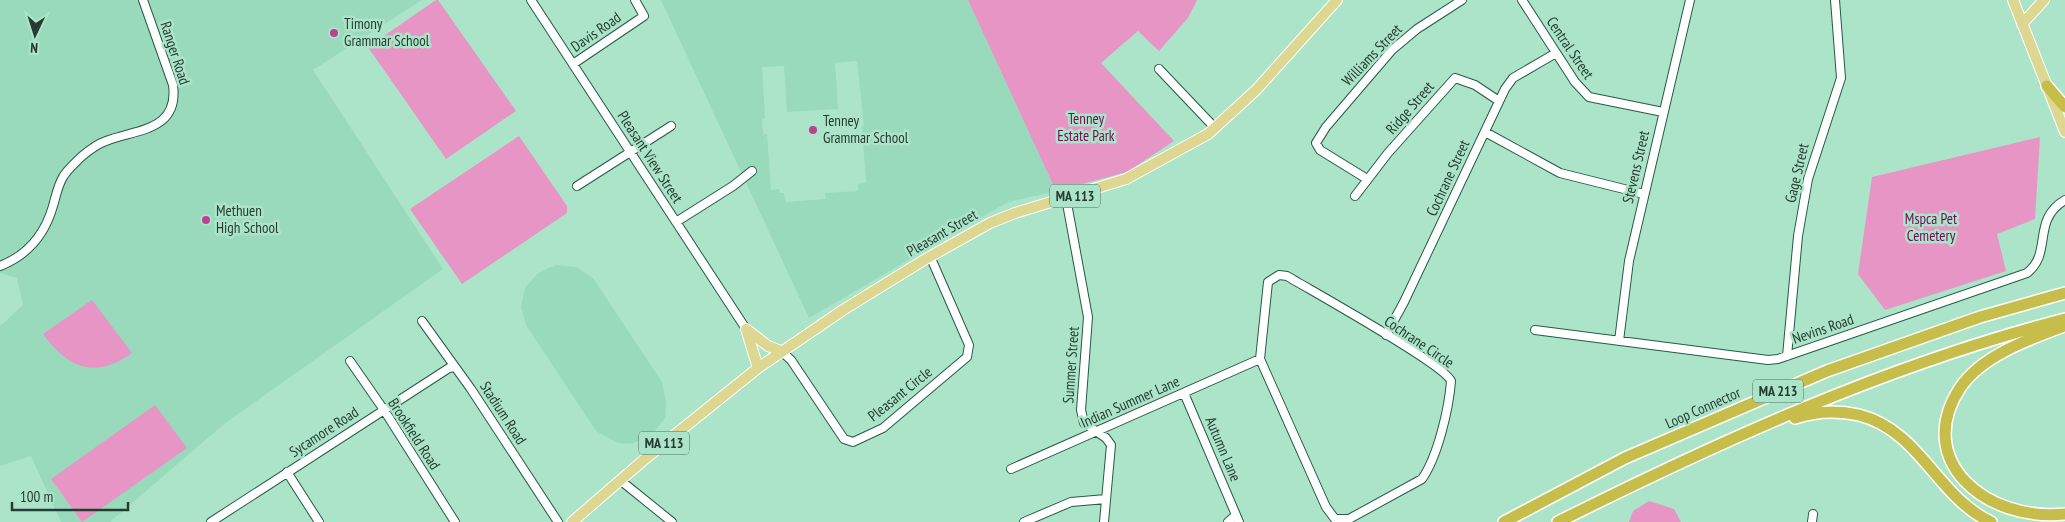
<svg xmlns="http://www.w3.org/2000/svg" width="2065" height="522" font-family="'PT Sans Narrow',sans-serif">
	<rect width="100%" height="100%" fill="#ace4ca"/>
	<path fill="#99dabc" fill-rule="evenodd" d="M0 0H422L313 70 443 269 224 424 110 522H61L31 456 0 466V326L23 305 17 278 0 273Z
		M661 0H968L1056 191 1008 202 809 318ZM857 61 864 126 862 127 866 183 858 184V191L825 193 826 199 785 202 784 193H780L779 189 771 190 767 134H763L762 119 765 118 762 67 784 66 787 112 838 109 835 63Z
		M556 265 576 267 593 278 662 382 666 403 665 418 650 437 630 444 618 443 596 431 526 325 521 307 525 288 538 273Z"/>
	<path fill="#e795c5" d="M436 0H438L516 111 446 159 368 47Z
		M968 0H1197L1188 18 1159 51 1138 31 1101 63 1174 141 1127 172 1056 191Z
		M519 136 567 206V213L462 284 410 209Z
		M2040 137 2035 219 1997 234 2006 271 1885 310 1858 274 1872 177Z
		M92 300 132 353C95 380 68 368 43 334Z
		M155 405 187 448 82 522 51 479Z
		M1649 501 1674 509 1681 522H1629L1633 511Z"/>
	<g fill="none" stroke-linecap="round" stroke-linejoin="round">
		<g stroke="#255b45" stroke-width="10">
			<path id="minor" d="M531 0 746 329
				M1522 0 1575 82 1589 97 1663 112
				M573 64 644 16 635 0
				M1159 69 1215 128
				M1485 132 1560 173 1644 194
				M1367 179 1320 150 1316 143 1326 127 1392 50 1417 29 1462 0
				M577 186 671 126
				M1355 196 1388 153 1455 78 1475 85 1499 101
				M1066 198 1088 317 1081 410 1084 423 1106 438 1111 445 1104 522
				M676 222 733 186 752 171
				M0 266C28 255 45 234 53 206 56 196 58 185 63 177 67 170 75 163 81 157 88 151 97 144 106 141 137 129 179 131 173 85L143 0
				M1279 275 1287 276C1312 291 1444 364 1451 381 1449 408 1438 456 1422 479L1349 519H1335L1326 507 1260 359 1268 282Z
				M422 321 471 389 558 522
				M1535 330 1768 360 1778 359 2027 273C2053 253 2031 220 2065 200
				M1386 335 1404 302 1505 89 1513 78 1556 53
				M1619 341 1629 261 1690 0
				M781 351 791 360 844 439 853 442 883 428 967 357 969 345 930 256
				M1787 356 1798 236 1808 179 1841 78 1835 0
				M350 361 384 410 455 522
				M1184 393 1239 522
				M1011 469 1260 359
				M287 472 319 522
				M620 480 672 522
				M211 522 449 368 454 367
				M1024 522 1071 502 1106 499
				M1228 522 1236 515
				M1812 522 1813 514"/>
		</g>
		<g stroke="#fff" stroke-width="12">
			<path id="major" d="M2013 0 2065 132
				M2022 24 2044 0
				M746 329 768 346 781 351
				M747 332 758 368
				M572 522 646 458 758 368 843 310 924 260 990 223 1015 213 1126 179 1208 134 1256 90 1337 0"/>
		</g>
		<g stroke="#fff" stroke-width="14">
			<path id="highway" d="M2047 86 2065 107
				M2064 326C2029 339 1981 356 1960 388 1913 460 1985 522 2065 514
				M1795 418C1816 411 1837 410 1859 415 1921 431 1937 497 1991 522
				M1504 522 1625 458 1827 371 1980 317 2065 293
				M1558 522C1722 440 1888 365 2065 319"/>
		</g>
		<use href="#minor" stroke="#fff" stroke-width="8"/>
		<use href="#major" stroke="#ddd792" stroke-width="10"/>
		<use href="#highway" stroke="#c7bd4a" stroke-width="11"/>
	</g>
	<g fill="#bc4191" stroke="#ace4ca" stroke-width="2">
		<circle cx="334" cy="33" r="5"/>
		<circle cx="813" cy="130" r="5"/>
		<circle cx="206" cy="220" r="5"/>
	</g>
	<g text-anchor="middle" stroke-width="5" stroke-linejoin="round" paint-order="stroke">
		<g fill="#ace4ca" stroke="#4e6e60" stroke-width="1">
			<rect x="1050" y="184.5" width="50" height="23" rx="4"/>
			<rect x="1753" y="379.5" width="50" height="23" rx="4"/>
			<rect x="639" y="431.5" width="50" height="23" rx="4"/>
		</g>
		<g font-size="14" font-weight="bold" fill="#263c32">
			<text x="1075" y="201">MA 113</text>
			<text x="1778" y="396">MA 213</text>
			<text x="664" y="448">MA 113</text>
		</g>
		<g font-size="15" fill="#263c32" stroke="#ace4ca" text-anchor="start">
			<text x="344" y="29">Timony<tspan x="344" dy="17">Grammar School</tspan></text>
			<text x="823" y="126">Tenney<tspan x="823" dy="17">Grammar School</tspan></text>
			<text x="216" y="216">Methuen<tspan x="216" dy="17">High School</tspan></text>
		</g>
		<g font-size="15" fill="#263c32" stroke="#ace4ca">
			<text transform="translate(596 32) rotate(-35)" y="5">Davis Road</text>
			<text transform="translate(1570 48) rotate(56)" y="5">Central Street</text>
			<text transform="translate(175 53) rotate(72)" y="5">Ranger Road</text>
			<text transform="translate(1372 55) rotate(-46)" y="5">Williams Street</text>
			<text transform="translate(1410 108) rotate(-49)" y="5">Ridge Street</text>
			<text transform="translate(650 157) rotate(57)" y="5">Pleasant View Street</text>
			<text transform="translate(1636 167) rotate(-77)" y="5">Stevens Street</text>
			<text transform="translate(1797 173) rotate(-77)" y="5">Gage Street</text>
			<text transform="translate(1448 178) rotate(-65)" y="5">Cochrane Street</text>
			<text transform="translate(942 233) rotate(-30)" y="5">Pleasant Street</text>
			<text transform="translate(1823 329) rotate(-19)" y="5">Nevins Road</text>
			<text transform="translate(1419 342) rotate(34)" y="5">Cochrane Circle</text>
			<text transform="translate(1071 365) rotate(-86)" y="5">Summer Street</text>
			<text transform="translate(900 394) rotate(-39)" y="5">Pleasant Circle</text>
			<text transform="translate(1130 402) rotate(-24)" y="5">Indian Summer Lane</text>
			<text transform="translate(1703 408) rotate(-24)" y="5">Loop Connector</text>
			<text transform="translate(503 413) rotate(57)" y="5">Stadium Road</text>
			<text transform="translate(324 432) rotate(-33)" y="5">Sycamore Road</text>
			<text transform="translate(414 434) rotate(57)" y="5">Brookfield Road</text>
			<text transform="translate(1223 449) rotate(67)" y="5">Autumn Lane</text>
		</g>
		<g font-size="15" fill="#730b54" stroke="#ace4ca">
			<text x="1086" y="124">Tenney<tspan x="1086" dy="17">Estate Park</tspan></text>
			<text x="1931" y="224">Mspca Pet<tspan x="1931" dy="17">Cemetery</tspan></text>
		</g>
	</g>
	<g transform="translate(35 35) rotate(184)" stroke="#ace4ca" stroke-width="4" paint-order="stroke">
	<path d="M0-4L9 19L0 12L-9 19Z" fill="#263c32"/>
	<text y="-8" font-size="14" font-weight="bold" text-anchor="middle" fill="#263c32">N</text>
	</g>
	<path d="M12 502v8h116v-8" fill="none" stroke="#263c32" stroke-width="2.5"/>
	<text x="20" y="502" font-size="15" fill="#263c32" stroke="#ace4ca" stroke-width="4" paint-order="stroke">100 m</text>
</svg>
